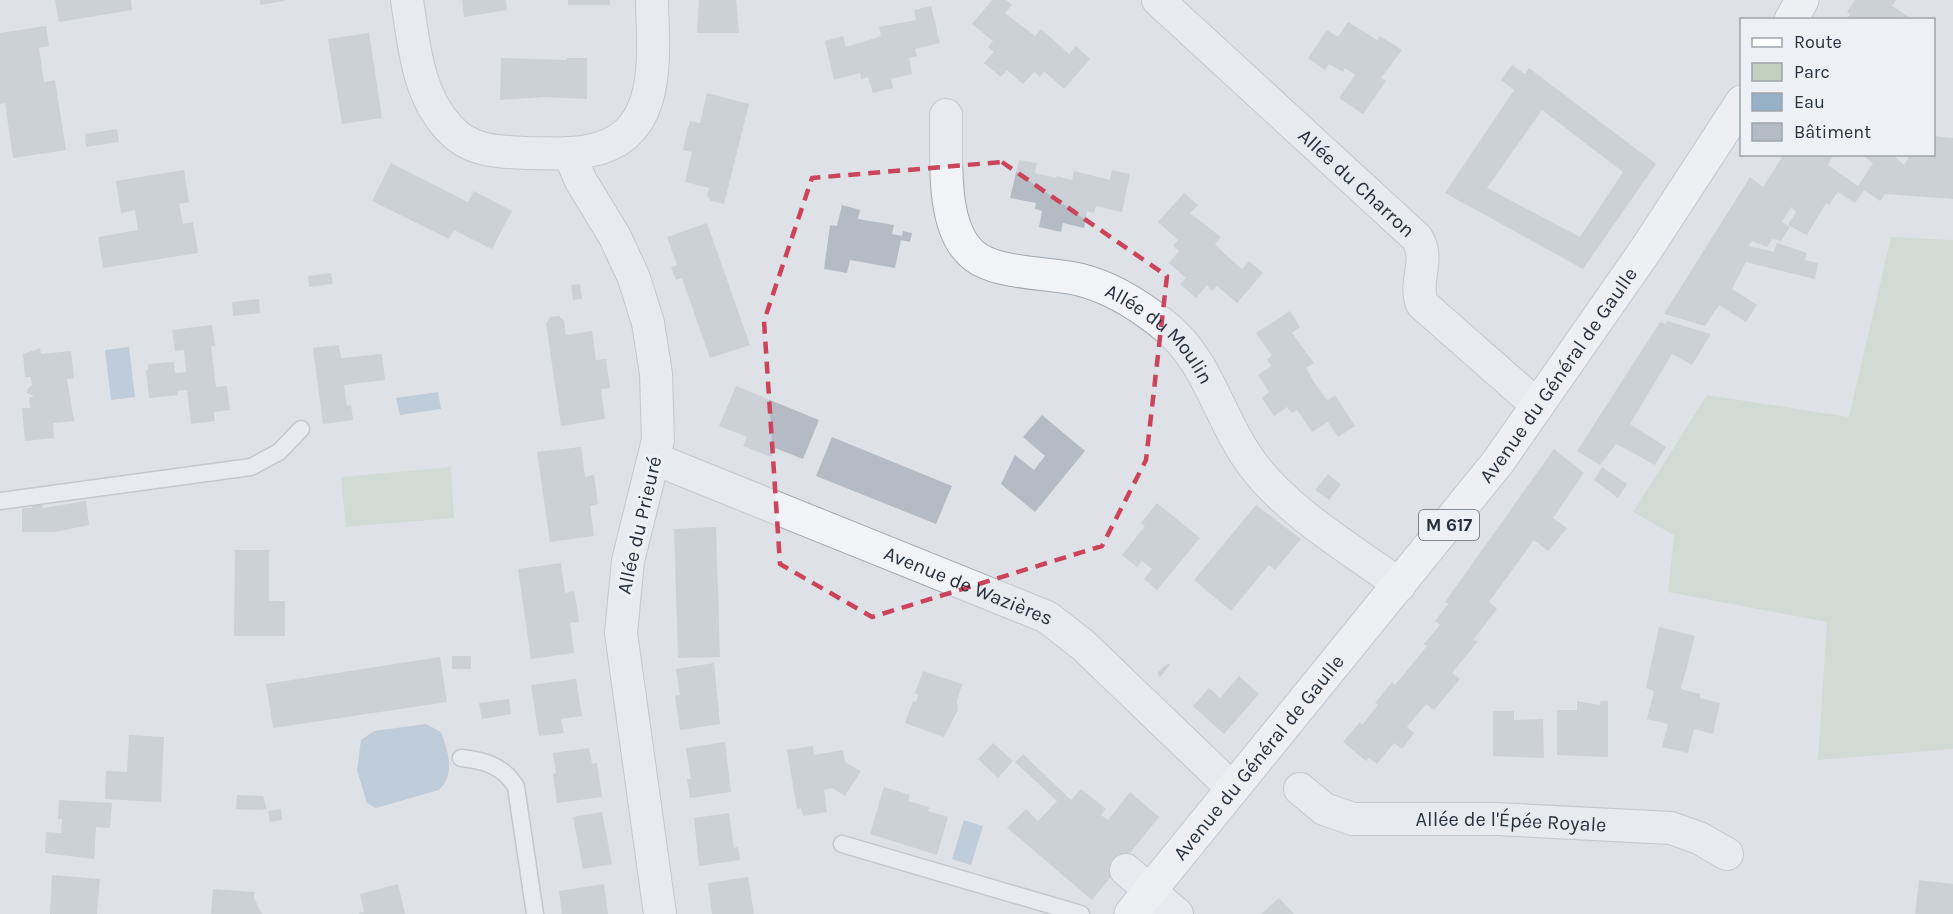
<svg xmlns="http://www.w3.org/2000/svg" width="1953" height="914" font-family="Karla,sans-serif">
	<rect width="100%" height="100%" fill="#dee2e7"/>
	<path fill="#c4d1bf" d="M1891 237 1953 240V749L1818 760 1827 622 1668 592 1674 535 1633 512 1707 395 1849 417Z
		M451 467 454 518 346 527 341 477Z"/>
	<path fill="#99b1c7" d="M129 347 135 397 111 400 105 350Z
		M438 392 441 409 400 415 396 398Z
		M426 724 441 732C448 752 456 773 439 790L376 808 367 803 357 770 361 740 374 731Z
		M964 820 983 826 971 865 952 859Z"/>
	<path fill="#b5bbc4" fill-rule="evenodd" d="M55 0H131L132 10 59 22Z
		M260 0H284V1L260 5Z
		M462 0H506L507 10 464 17Z
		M568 0H610V5H568Z
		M699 0H736L739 33H697Z
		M992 0H1006L1012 5 1005 13 1035 36 1041 29 1069 54 1076 46 1090 59 1064 89 1044 71 1040 77 1034 72 1023 84 1007 70 1001 77 984 63 994 52 988 47 993 41 972 24Z
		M1855 0H1896L1892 6 1909 17 1846 20 1850 14 1847 12Z
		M931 6 940 43 915 49 917 56 909 58 912 74 891 79 893 88 873 93 868 77 861 79 860 73 834 80 825 41 843 36 846 47 866 41 881 36 879 27 916 20 914 10Z
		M1348 22 1377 40 1380 36 1402 50 1381 78 1386 81 1363 114 1339 98 1355 75 1345 68 1343 72 1329 64 1325 70 1308 58 1327 30 1338 37Z
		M46 26 49 46 39 48 44 82 55 80 66 150 13 158 5 103 0 104V33Z
		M369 33 382 118 342 124 328 39Z
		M501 58 567 60V58H587V99L544 97 500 100Z
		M1512 65 1525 74 1529 68 1656 164 1583 269 1445 193 1514 90 1501 80ZM1542 110 1623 172 1580 237 1487 188Z
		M707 93 749 104 724 204 711 201 707 196 709 188 685 182 692 152 683 150 686 135 690 121 700 123Z
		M117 129 119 142 86 147 85 134Z
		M1934 136 1953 138V199L1885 194 1880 201 1864 190 1855 203 1838 192 1829 205 1826 203 1807 235 1788 225 1796 212 1791 207 1782 222 1790 227 1781 241 1772 239 1767 247 1752 241 1749 246 1774 252 1777 243 1807 253 1805 260 1818 263 1815 279 1746 262 1732 289 1757 305 1746 322 1719 305 1705 326 1664 314 1750 177 1763 187 1784 154H1834L1828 165 1858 186 1873 163 1861 154H1892L1904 165 1911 154H1934Z
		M1019 160 1037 163 1035 173 1056 178 1057 176 1072 180 1074 171 1110 180 1112 170 1130 174 1122 212 1096 206 1094 213 1087 211 1084 228 1063 223 1061 232 1039 227 1042 211 1035 209 1036 203 1010 198Z
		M391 163 468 202 474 191 512 211 492 249 454 230 449 239 372 201Z
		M184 170 189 202 179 204 183 224 193 222 198 253 103 268 98 237 138 230 135 210 121 213 116 181Z
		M1184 193 1198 205 1190 213 1221 237 1215 244 1226 255 1242 269 1249 261 1263 273 1237 303 1217 286 1212 291 1207 285 1196 298 1180 284 1186 278 1169 263 1179 251 1173 246 1178 240 1158 222Z
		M842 205 860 210 858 219 894 225 892 234 902 236 903 231 912 233 910 242 901 240 895 268 850 260 847 273 824 269 830 225 837 226Z
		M707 223 750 345 710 358 682 278 676 280 671 267 677 265 667 237Z
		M331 273 333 284 309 287 308 276Z
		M580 284 582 299 573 300 571 285Z
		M259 299 260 313 233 316 232 302Z
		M1290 311 1300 327 1292 333 1314 363 1306 368 1314 382 1327 400 1335 395 1355 426 1338 437 1328 422 1312 432 1297 410 1292 413 1287 407 1274 416 1262 398 1269 392 1258 375 1271 366 1267 359 1272 356 1256 333Z
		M559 316 564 321 566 335 592 331 596 360 606 359 610 388 601 389 605 419 561 426 546 323 550 317Z
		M1667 321 1711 334 1692 365 1672 354 1630 424 1666 447 1655 465 1616 444 1600 465 1577 451 1660 322 1665 324Z
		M212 325 215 346H211L216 387 227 386 230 410 214 412 215 421 191 424 187 390 177 391 178 395 149 398 146 370H148V364L174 362 175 373 186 372 184 350 175 351 172 330Z
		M339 345 341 358 382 354 385 380 344 385 347 406 351 405 353 420 323 424 313 348Z
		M40 348 41 354 71 351 74 378 67 379 74 421 53 423 54 438 25 441 22 408H30L29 398 34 396 27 393 28 388 32 385 31 377H25L23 354Z
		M736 386 819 420 803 459 775 448 771 457 743 446 747 437 719 426Z
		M1042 415 1085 451 1035 512 1001 484 1015 455 1034 470 1045 456 1023 437Z
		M832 437 952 486 936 524 816 476Z
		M581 447 585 477 594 475 596 489 598 504 590 506 594 536 550 542 537 452Z
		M1554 449 1584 473 1553 518 1567 528 1548 551 1534 540 1489 602 1497 609 1473 640 1478 641 1452 673 1460 679 1434 710 1426 704 1407 727 1414 733 1402 749 1394 743 1377 764 1369 758 1366 761 1343 742 1360 722 1362 725 1378 705 1375 703 1392 682 1395 685 1427 646 1424 644 1440 625 1435 621 1448 604 1445 602Z
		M1602 467 1627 484 1618 498 1594 480Z
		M1328 474 1341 484 1329 500 1315 490Z
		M42 500 43 508 86 501 89 525 55 532H22V508H32L31 501Z
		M1157 503 1200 538 1157 590 1144 579 1152 569 1142 561 1137 567 1122 555 1145 526 1141 523Z
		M1256 505 1301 539 1275 570 1269 565 1231 611 1194 580Z
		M716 527 720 657 678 658 674 529Z
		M235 550H269V601H285V636H234Z
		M561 563 565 593 574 591 577 607 579 622 570 623 574 653 531 659 518 569Z
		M1659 627 1695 636 1681 689 1700 694V698L1720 703 1713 734 1694 729 1688 753 1662 747 1668 724 1647 719 1654 691 1646 688Z
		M452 656H471V669H452Z
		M440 657 447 702 273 728 266 684Z
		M714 663 720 724 680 730 675 696 680 695 676 669Z
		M1168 663 1170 665 1160 677 1157 673Z
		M923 671 962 684 957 701 958 710 944 737 905 723 913 701 916 702 918 695 915 693Z
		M1239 676 1259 694 1224 734 1193 706 1209 688 1220 698Z
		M576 679 582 716 561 719 564 733 539 736 531 685Z
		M509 699 511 714 482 719 479 703Z
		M1577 701 1599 705 1601 701H1608V757L1557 755V710H1577Z
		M1493 711H1514V720L1543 719 1544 758 1493 756Z
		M129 735 164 737 161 802 105 799 106 771 127 772Z
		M725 742 731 792 690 798 687 779H691L686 748Z
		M993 743 1013 761 998 778 978 759Z
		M813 746 814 755 843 750 845 762 861 771 845 796 832 788 824 790 827 812 803 816 801 808 797 809 787 750Z
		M589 748 592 764 597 763 602 797 557 803 553 774 556 773 553 753Z
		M1023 754 1071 800 1081 789 1106 809 1101 815 1108 820 1130 792 1159 817 1092 900 1007 828 1026 809 1038 821 1057 801 1015 762Z
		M884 787 910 795 908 801 929 807 928 811 948 817 937 855 870 834Z
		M237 795 263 796 267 810 236 809Z
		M59 800 112 803 110 828 96 827 94 859 45 853 46 832 61 833 62 819H58Z
		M281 809 282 820 270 822 268 811Z
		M602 812 612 864 583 869 573 817Z
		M729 813 734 848 738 847 740 860 699 866 694 818Z
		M52 875 100 879 97 914H50Z
		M748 877 754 914H712L708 883Z
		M1919 880 1953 884V914H1915Z
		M398 884 405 914H358L364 911 360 894Z
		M604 884 608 914H562L559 891Z
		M213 889 255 892 254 898 262 914H211Z
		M1279 898 1294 914H1261Z"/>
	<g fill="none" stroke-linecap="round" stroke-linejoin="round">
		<g stroke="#a3a9b1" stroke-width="19">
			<path id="lane" d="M0 501 251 467 279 452 301 429
				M461 758C483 760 504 766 516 787L535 914
				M842 844 1081 914"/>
		</g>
		<g stroke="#a3a9b1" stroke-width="34">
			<g id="street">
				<path d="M407 0C414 44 417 94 449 128 470 152 499 152 529 153 548 153 569 155 588 151 664 138 653 56 652 0"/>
				<path id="s1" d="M1158 0 1417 238C1431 260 1413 282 1422 304L1538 406"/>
				<path id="s2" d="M946 115C947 155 940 226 972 254 994 275 1051 272 1081 280 1109 287 1137 304 1160 322 1209 358 1218 419 1253 465 1289 513 1351 549 1400 585"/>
				<path d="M569 153 581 181 615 237 634 278 648 323 656 374 658 440 628 561 621 633 660 914"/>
				<path id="s3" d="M655 459 1047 617 1083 645 1233 789"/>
				<path id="s4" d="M1300 789 1324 809 1353 819H1497L1671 828 1699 838 1727 854"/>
				<path d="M1126 870 1177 914"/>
			</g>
		</g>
		<g stroke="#9ea7b3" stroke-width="35">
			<g id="primary">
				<path d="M1791 20 1802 0"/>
				<path id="s5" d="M1131 914 1498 462 1647 248 1742 102"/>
			</g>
		</g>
		<use href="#lane" stroke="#f1f3f6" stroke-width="16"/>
		<use href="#street" stroke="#f1f3f6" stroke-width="32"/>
		<use href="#primary" stroke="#fff" stroke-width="33"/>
	</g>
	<path d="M0 0H1953V914H0ZM1002 162 1167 276 1146 460 1102 546 872 617 780 564 764 321 812 178Z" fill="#dee2e7" fill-opacity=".55" fill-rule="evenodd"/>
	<path fill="none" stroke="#cb445b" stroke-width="4.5" stroke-dasharray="12 8" stroke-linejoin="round" d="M1002 162 1167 276 1146 460 1102 546 872 617 780 564 764 321 812 178Z"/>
	<g text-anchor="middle" stroke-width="6" stroke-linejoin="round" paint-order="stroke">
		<rect fill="#edf1f5" stroke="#626a75" stroke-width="1.5" x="1419" y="510" width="60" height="30" rx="4.5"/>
		<g font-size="18" font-weight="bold" fill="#27303e">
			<text x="1449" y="531">M 617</text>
		</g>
		<g font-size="20" fill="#27303e" stroke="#edf1f5">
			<text dy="7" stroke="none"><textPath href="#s1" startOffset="270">Allée du Charron</textPath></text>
			<text dy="7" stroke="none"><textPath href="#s2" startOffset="356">Allée du Moulin</textPath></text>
			<text dy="7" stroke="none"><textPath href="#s5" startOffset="688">Avenue du Général de Gaulle</textPath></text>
			<text transform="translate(639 525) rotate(-77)" y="7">Allée du Prieuré</text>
			<text dy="7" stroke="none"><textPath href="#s3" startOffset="338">Avenue de Wazières</textPath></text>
			<text dy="7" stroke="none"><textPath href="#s5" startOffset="202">Avenue du Général de Gaulle</textPath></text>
			<text dy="7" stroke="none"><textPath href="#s4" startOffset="220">Allée de l'Épée Royale</textPath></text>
		</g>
	</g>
	<rect x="1740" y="18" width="195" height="138" fill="#edf1f5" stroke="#9ea4ac" stroke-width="1.5"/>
	<rect x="1752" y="38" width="30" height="9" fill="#ffffff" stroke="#9ea4ac" stroke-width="1.5"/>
	<text x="1794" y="48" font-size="18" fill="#27303e">Route</text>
	<rect x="1752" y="63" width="30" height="18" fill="#c4d1bf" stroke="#9ea4ac" stroke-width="1.5"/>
	<text x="1794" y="78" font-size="18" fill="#27303e">Parc</text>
	<rect x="1752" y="93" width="30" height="18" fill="#99b1c7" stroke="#9ea4ac" stroke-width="1.5"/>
	<text x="1794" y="108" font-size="18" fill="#27303e">Eau</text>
	<rect x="1752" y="123" width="30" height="18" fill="#b5bbc4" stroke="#9ea4ac" stroke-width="1.5"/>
	<text x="1794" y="138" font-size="18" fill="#27303e">Bâtiment</text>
</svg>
